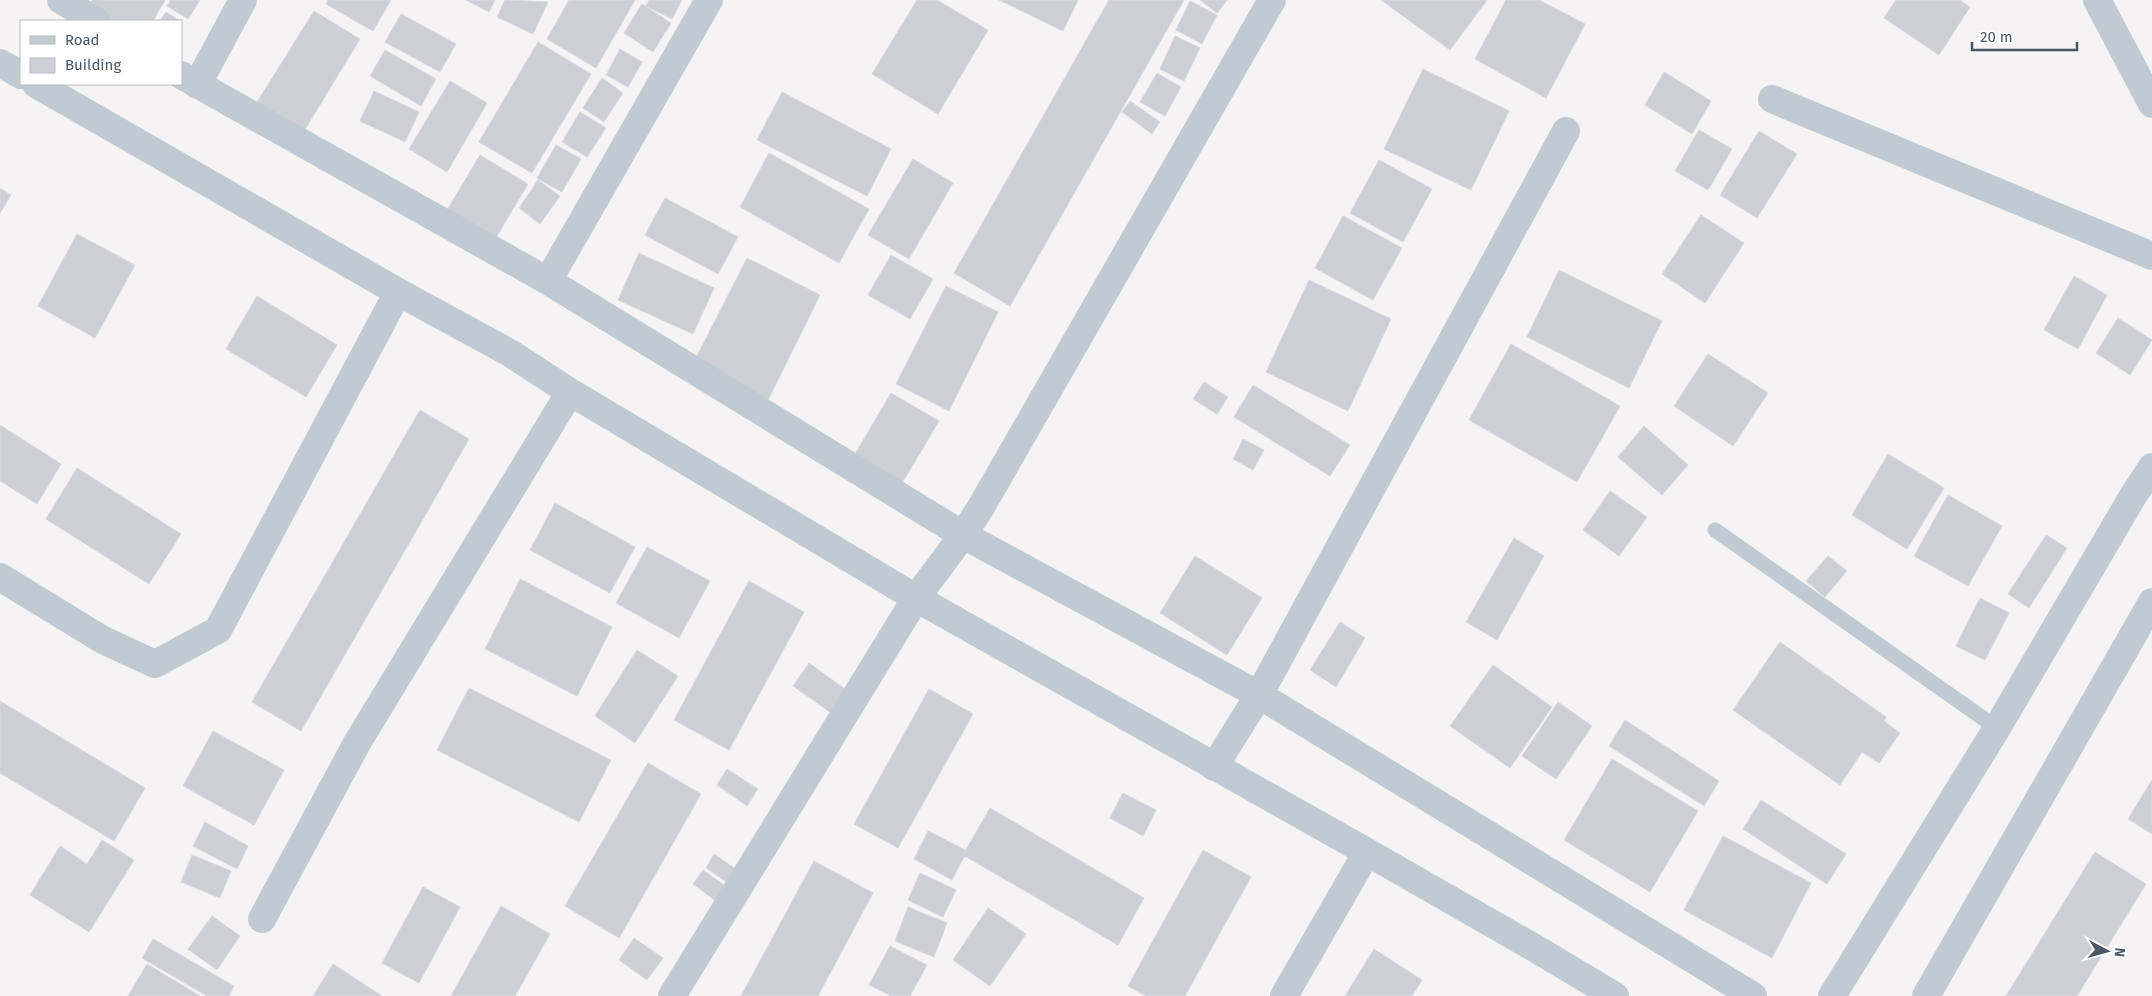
<svg xmlns="http://www.w3.org/2000/svg" width="2152" height="996" font-family="'Fira Sans',sans-serif">
	<rect width="100%" height="100%" fill="#f5f3f3"/>
	<path fill="#cdcfd5" stroke="#d7d9de" d="M92 0H165L153 21H101L85 13Z
		M171 0H200L188 19 167 6Z
		M328 0H391L373 31 326 4Z
		M466 0H495L489 12Z
		M505 0 548 2 533 34 497 17Z
		M569 0H635L596 68 547 39Z
		M649 0H682L672 19 646 6Z
		M917 0H937L988 30 938 114 872 74Z
		M999 0H1078L1063 31Z
		M1109 0H1184L1010 306 954 273Z
		M1200 0H1227L1217 13Z
		M1381 0H1487L1450 50Z
		M1506 0H1539L1585 24 1546 98 1475 59Z
		M1896 0H1960L1970 7 1939 55 1884 18Z
		M1190 1 1217 15 1202 44 1176 30Z
		M642 4 671 23 653 52 624 33Z
		M314 11 360 39 301 136 254 107Z
		M166 12 180 21H160Z
		M401 14 456 44 440 72 385 42Z
		M1175 36 1200 48 1184 81 1160 69Z
		M538 42 591 74 532 173 479 142Z
		M620 49 642 62 628 87 606 75Z
		M385 50 436 79 421 106 370 76Z
		M1423 69 1509 111 1471 190 1384 149Z
		M1664 72 1711 101 1692 134 1645 105Z
		M1157 73 1181 87 1165 116 1140 102Z
		M602 78 623 93 604 122 583 108Z
		M450 81 487 103 447 172 409 149Z
		M374 91 419 112 405 142 360 121Z
		M782 92 891 149 867 196 757 140Z
		M1130 101 1160 122 1152 134 1122 112Z
		M580 112 606 128 587 157 562 142Z
		M1699 130 1732 149 1708 190 1675 171Z
		M1759 131 1797 154 1757 218 1720 195Z
		M556 145 581 159 562 192 537 178Z
		M769 153 869 209 839 263 740 207Z
		M480 155 528 184 494 241 446 212Z
		M913 159 953 183 909 259 868 235Z
		M1379 160 1432 189 1403 242 1350 213Z
		M538 180 560 196 540 224 519 208Z
		M0 188 11 195 0 213Z
		M665 198 738 237 718 274 645 235Z
		M1701 215 1744 243 1705 303 1662 274Z
		M1343 216 1402 248 1373 300 1315 268Z
		M77 234 135 265 95 338 38 306Z
		M639 253 714 288 693 334 618 300Z
		M891 255 933 279 910 319 868 295Z
		M747 258 820 295 768 400 694 362Z
		M1559 270 1662 321 1629 388 1527 337Z
		M2074 276 2107 295 2078 349 2044 330Z
		M1309 280 1391 319 1348 411 1266 372Z
		M946 286 998 312 949 411 896 384Z
		M257 296 337 345 306 397 226 349Z
		M2118 318 2152 340 2130 375 2096 353Z
		M1511 344 1620 406 1577 482 1469 420Z
		M1708 354 1768 393 1733 446 1674 406Z
		M1204 382 1228 397 1217 414 1193 399Z
		M1253 385 1350 445 1330 476 1234 417Z
		M891 393 939 421 901 485 854 456Z
		M420 410 469 439 301 731 252 702Z
		M0 425 61 464 37 504 0 481Z
		M1644 426 1688 465 1662 495 1618 457Z
		M1243 439 1264 450 1253 470 1233 459Z
		M1888 454 1944 488 1907 549 1852 515Z
		M77 468 181 534 149 584 46 519Z
		M1610 491 1647 517 1619 556 1583 530Z
		M1948 495 2002 526 1968 586 1914 556Z
		M555 503 635 547 610 593 530 550Z
		M2046 535 2067 548 2029 608 2008 594Z
		M1514 538 1544 556 1497 640 1466 622Z
		M647 547 710 581 679 638 616 603Z
		M1195 556 1262 598 1227 655 1160 613Z
		M1828 556 1847 571 1825 597 1806 581Z
		M520 579 612 627 577 696 485 649Z
		M749 581 804 612 729 750 674 720Z
		M1980 598 2009 613 1985 660 1956 646Z
		M1340 622 1365 638 1336 687 1310 670Z
		M1780 642 1886 717 1884 721 1900 733 1879 763 1862 752 1840 785 1733 710Z
		M637 650 678 676 635 743 595 716Z
		M809 663 849 692 834 715 793 686Z
		M1493 665 1552 707 1510 768 1450 726Z
		M469 688 611 760 579 822 437 750Z
		M929 689 973 714 898 848 854 824Z
		M0 701 145 788 114 841 0 773Z
		M1558 702 1592 726 1556 779 1522 756Z
		M1625 720 1719 781 1704 806 1609 746Z
		M213 731 284 770 254 825 183 786Z
		M1612 759 1698 811 1650 892 1564 840Z
		M648 763 701 794 619 938 565 906Z
		M727 769 758 789 747 806 717 785Z
		M2152 780V834L2128 819Z
		M1123 793 1156 810 1143 836 1110 818Z
		M1761 800 1846 854 1827 884 1743 829Z
		M990 808 1144 898 1118 945 963 855Z
		M205 822 248 846 237 869 193 846Z
		M928 831 967 851 952 880 914 859Z
		M1723 836 1811 883 1772 958 1684 910Z
		M102 840 134 860 89 932 30 895 60 846 87 864Z
		M1203 850 1251 877 1185 996H1146L1128 986Z
		M2095 852 2146 884 2077 996H2006Z
		M714 854 740 872 731 885 706 868Z
		M192 855 231 871 220 898 181 882Z
		M814 861 873 893 818 996H741Z
		M703 870 735 893 724 907 693 884Z
		M920 873 956 890 943 917 908 900Z
		M423 887 460 907 419 983 382 963Z
		M501 906 550 934 515 996H451Z
		M908 907 947 923 934 957 895 941Z
		M988 908 1026 934 990 986 953 960Z
		M212 916 240 936 217 970 188 949Z
		M634 938 663 958 647 980 619 960Z
		M153 939 234 986 229 996H207L142 958Z
		M890 946 927 965 910 996H891L869 985Z
		M1374 949 1422 980 1412 996H1345Z
		M147 964 200 996H128Z
		M333 964 382 996H313Z"/>
	<g fill="none" stroke-linecap="round" stroke-linejoin="round">
		<path stroke="#c1cad2" stroke-width="15" d="M1715 530 1997 728"/>
		<path stroke="#c1cad2" stroke-width="28" d="M61 0 96 21
			M2097 0 2152 104
			M0 63 21 75
			M181 75 548 281 963 535 1259 695 1753 996
			M36 84 398 292 510 353 570 392 916 598 1367 852 1538 950 1615 996
			M197 85 243 0
			M1772 99 2152 256
			M548 281 709 0
			M0 577 103 640 155 664 218 630 398 292
			M1214 767 1259 695 1566 131
			M262 919 357 743 570 392
			M672 996 916 598 963 535 981 507 1272 0
			M1284 996 1367 852
			M1832 996 1997 728 2133 496 2152 467
			M1926 996 2152 602"/>
	</g>
	<rect x="20" y="20" width="162" height="65" fill="#ffffff" stroke="#b7bbc0"/>
	<rect x="30" y="36" width="25" height="8" fill="#c1cad2" stroke="#b7bbc0"/>
	<text x="65" y="45" font-size="15" fill="#4a5661">Road</text>
	<rect x="30" y="58" width="25" height="15" fill="#cdcfd5" stroke="#b7bbc0"/>
	<text x="65" y="70" font-size="15" fill="#4a5661">Building</text>
	<g transform="translate(2107 951) rotate(96)" stroke="#ffffff" stroke-width="4" paint-order="stroke">
	<path d="M0-4L9 19L0 12L-9 19Z" fill="#4a5661"/>
	<text y="-8" font-size="14" font-weight="bold" text-anchor="middle" fill="#4a5661">N</text>
	</g>
	<path d="M1972 42v8h105v-8" fill="none" stroke="#4a5661" stroke-width="2.5"/>
	<text x="1980" y="42" font-size="15" fill="#4a5661" stroke="#ffffff" stroke-width="4" paint-order="stroke">20 m</text>
</svg>
